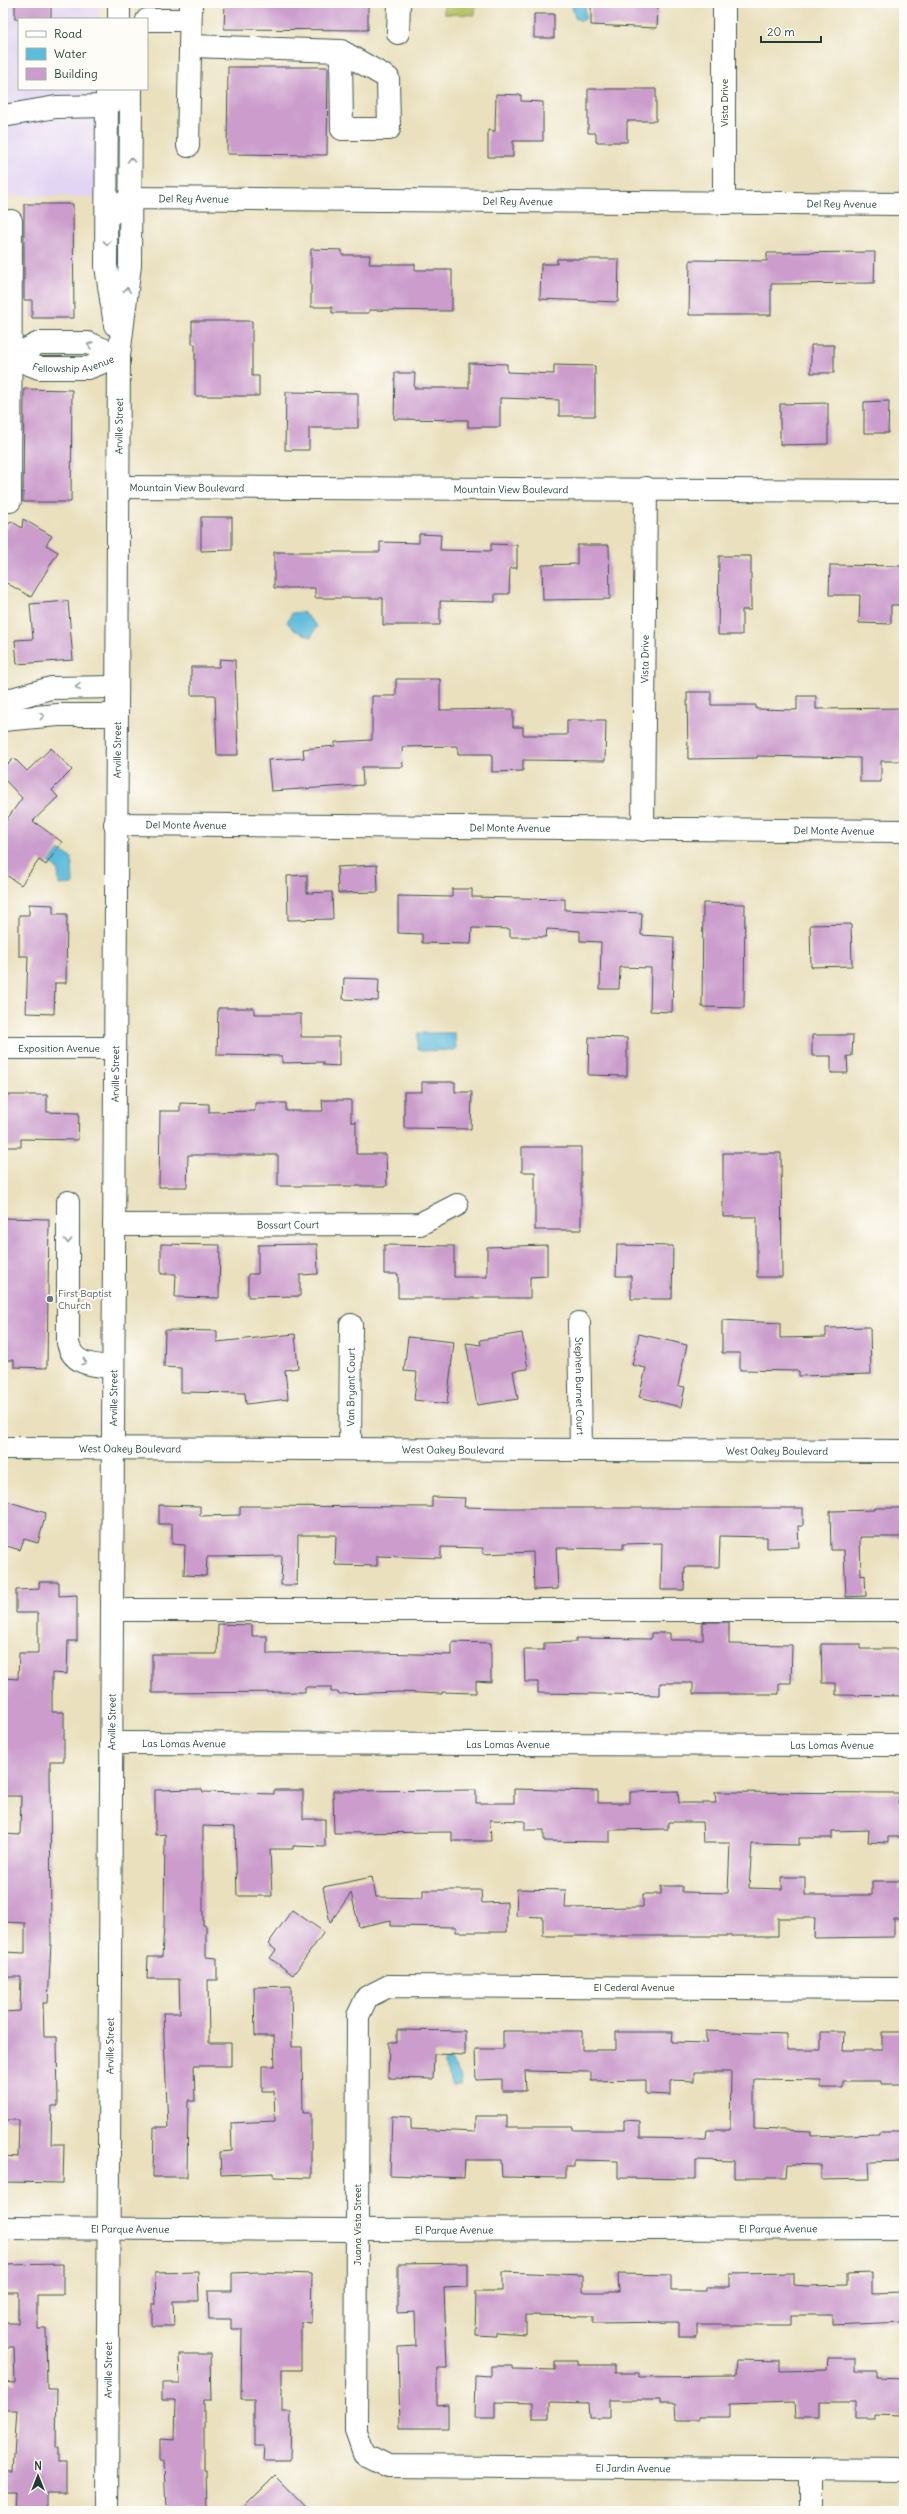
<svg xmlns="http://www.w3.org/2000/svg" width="907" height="2514" font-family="Delius,sans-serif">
	<rect width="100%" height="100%" fill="#fdfcf7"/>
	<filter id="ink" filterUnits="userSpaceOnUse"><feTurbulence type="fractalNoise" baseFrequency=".025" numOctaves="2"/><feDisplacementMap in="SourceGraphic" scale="8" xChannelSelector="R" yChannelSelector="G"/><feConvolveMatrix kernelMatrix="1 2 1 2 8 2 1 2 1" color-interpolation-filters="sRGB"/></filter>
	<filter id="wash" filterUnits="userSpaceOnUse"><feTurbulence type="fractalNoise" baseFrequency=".012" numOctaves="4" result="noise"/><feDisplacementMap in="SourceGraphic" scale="16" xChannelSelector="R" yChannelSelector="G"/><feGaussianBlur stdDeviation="0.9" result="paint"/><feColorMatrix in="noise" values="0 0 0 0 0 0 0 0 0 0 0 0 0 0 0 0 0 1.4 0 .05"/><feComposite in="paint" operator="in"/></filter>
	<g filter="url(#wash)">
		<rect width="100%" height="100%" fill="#eae0bd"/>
		<path fill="#e2d4f3" d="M3 3H99V19H19V89H99V197L3 196Z"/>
		<path fill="#b4c366" stroke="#6a804d" d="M444 3H475V15L444 14Z"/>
		<path fill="#5dbbdb" stroke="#3e7c88" d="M571 3H585L586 18 582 21 575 18Z
			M303 612 317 626 311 637 294 630 287 622 292 613Z
			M59 850 72 858 73 884 59 885 58 870 49 863Z
			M418 1033H455L456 1050 422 1051 417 1049Z
			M450 2059 462 2078 461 2084 452 2086 444 2065V2062Z"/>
		<g id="blocks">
			<path fill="#cb9ccc" d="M15 3H51V19H15Z
				M225 3H368V30L224 29Z
				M591 3H658L657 28 591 25Z
				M534 14H554V38H534Z
				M228 67H328L327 155 227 154Z
				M588 89H656V121H627V142H596V133H588Z
				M496 94 521 95V101L543 102V141H513V157H488V130L495 131Z
				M24 204H73L74 318H32V300H24Z
				M311 249 342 250V255H370L369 264H415V270H452V311L369 310V313H332V307H311Z
				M875 252 874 283 771 284V315H689L690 260 767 261V253Z
				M557 259H619L618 302 540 299 541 264H557Z
				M192 321H252V376H259V396H195V344H192Z
				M811 345H834V373H811Z
				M469 363 507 364V372L554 374V365L595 366V416H559V400L500 398V427H468V420L394 419 395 373H415L414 388H469Z
				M24 389 72 390 71 502H23Z
				M286 392 358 393V428H309V450H285Z
				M889 401 888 433H864V402Z
				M828 403V444L780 445V404Z
				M201 517H232V550L201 551Z
				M23 519 52 536 46 545 58 552 31 597 3 581V533L11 521 22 528Z
				M419 534 441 535 440 550 491 551V544L517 545V568H510L509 594H495V602L440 601V625H383V598H315V588H274V552H380V542L419 543Z
				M577 545H609L610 599 543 600 542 565 577 564Z
				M719 556H751V610H742V635H718Z
				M830 565 904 566V605H891V624L859 623 860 595H829Z
				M68 601 73 660 17 664 15 640 33 639 30 604Z
				M220 659 235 660 238 755H217L215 695H191V667H219Z
				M396 679H440V710L513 709V727H523V735H567V720H606L605 761 523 760V771L492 772V754H458V746L402 747 403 767H362L363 785 271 791 268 760 304 758 303 749 335 746V742L372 740V696H396Z
				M687 692H711V705H756V709L797 710V696H816V709L904 708V761H881V782H860V758L757 756V758L688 759Z
				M51 748 72 770 52 790 58 797 33 821 62 842 46 865 39 860 21 885 3 873V825L22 798 3 778V769L14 758 27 771Z
				M377 865 378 892 338 893 337 867Z
				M307 875V893L332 892 333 919 288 920 287 876Z
				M452 889H472V897L565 899V910L642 913 641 935 674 937 672 1012 650 1011 651 968 620 967 619 989H600L601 942 580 941V931L547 929 546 937H510V929L472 928 471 944 422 943V934L398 933V896L452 897Z
				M703 903 745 904 744 1008 702 1007Z
				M29 904 53 905V914H67L66 983H55L54 1014 26 1013 28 956H19V915H29Z
				M851 924 852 966 811 967 810 925Z
				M344 978 379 979 378 1001 343 999Z
				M218 1008H254V1014H301V1037H339V1066L323 1065V1062L282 1063V1056L217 1055Z
				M812 1035H853L852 1056H847L848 1073H831V1056H812Z
				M589 1037 627 1038V1076L588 1075Z
				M422 1082H455V1092H472L471 1129 404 1128V1092H422Z
				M3 1095H47V1112L79 1113 78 1140 21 1139V1147H3Z
				M322 1100H351V1122H356V1154H386L387 1186H278V1155H188L187 1187H159L160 1111H180V1103L209 1104V1112L255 1111V1103H286V1111H323Z
				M522 1147H581V1230H535V1172H522Z
				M723 1153H781L782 1277H757V1217H723Z
				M3 1218 49 1219 47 1368 14 1367V1360H3Z
				M161 1244 220 1245 219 1298 175 1297 176 1274H161Z
				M317 1244 318 1274 300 1275V1296L248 1297V1274H258V1245Z
				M384 1245 454 1246V1277H487V1247L547 1245V1276L530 1277V1298H398V1274H384Z
				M617 1245 673 1246 672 1299H631V1276H616Z
				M722 1320 780 1323V1338L826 1337V1328L870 1327 871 1374 799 1376V1371L740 1370V1353H722Z
				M165 1330 217 1331V1342L295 1334 298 1368 285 1370 288 1399 246 1404 245 1393 181 1392V1368L164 1367Z
				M522 1333 528 1369 513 1371 518 1399 477 1405 466 1343 481 1345 480 1340Z
				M639 1334 687 1345 678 1386 685 1387 681 1407 639 1397 646 1368 632 1365Z
				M408 1337 454 1342 447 1404 414 1400 417 1372 404 1371Z
				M432 1497 465 1498 464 1507 504 1508H803V1526H798L799 1547 767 1548V1537L720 1536 719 1567H685L684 1590H661L662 1543 623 1544V1549L556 1548 558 1589 534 1590 533 1552 483 1554V1548L441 1547V1558L377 1556V1566L335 1565 336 1535H298L297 1585H281L282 1556 207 1557 206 1576 184 1575 185 1545 172 1544V1524H159V1505L200 1506V1516L240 1515V1506L432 1507Z
				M3 1500 46 1513 38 1543 24 1539 20 1550 3 1545Z
				M875 1508H904V1537H860L861 1576 865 1575 866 1596 846 1597 844 1550H831L830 1511 875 1510Z
				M39 1582H59V1596L77 1595V1641H68L67 1674 52 1673V1712H64V1761H50L51 1943 48 2003H43L44 2037H57L58 2106H52L51 2144H64L63 2183 3 2182V2156L18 2157 19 2120H3V2012L20 2011 21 1977H3V1952L25 1953V1923L3 1922V1834L20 1835 21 1796H3V1678L18 1679 19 1653H38V1613H16V1590L39 1589Z
				M703 1622H729V1644L792 1645 791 1683H779V1694H693V1683H660V1695L538 1693V1682H525L524 1650H544V1643L576 1642V1638L651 1639V1633H670V1640H703Z
				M218 1624 252 1625V1636H267V1654L379 1653 452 1655V1642L491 1643V1682L476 1681V1693L442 1692V1694L399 1692 338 1694V1692H331V1687H305V1692L152 1693V1654H217Z
				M821 1644H860V1649H903L904 1696 836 1695V1683H822Z
				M202 1789 203 1792 274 1794V1790H303V1819H325V1847L293 1846V1849H270L272 1896H237L235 1827 203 1826V1925L206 1926V1957L217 1958V1980H208L209 2043H231V2066H194L195 2101H188L187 2177H153L154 2127H168L163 2013H180L179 1979H147L148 1957H162L164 1925 165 1834 155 1835V1790Z
				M514 1789 598 1791V1803H630V1792L678 1791 679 1803H716L715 1792 899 1793 898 1804H904V1837H888V1843L868 1842 869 1830 832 1831V1838H799V1845L752 1844 749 1888 782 1889V1877H805V1895H872V1881H900L899 1889H904V1919H894V1937L814 1938 815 1918H778V1936H543V1917L516 1916 517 1889 566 1890 565 1908 643 1907V1894H661V1886H682V1892L728 1893 730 1843H703L702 1822H668V1829L610 1830V1842L544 1841V1830H525V1821L490 1820 491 1841H452V1832L334 1833 333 1791 476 1790V1803H514Z
				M372 1877 376 1897 423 1898V1890H481L482 1903 507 1902V1932H456V1927L391 1926V1920L359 1927 351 1893 330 1923 323 1887Z
				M292 1910 324 1932 293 1975 270 1958 276 1950 268 1944Z
				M291 1986 292 2047H302L303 2113H311V2178L274 2177V2173L221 2175 220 2152 232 2151 231 2123 275 2121 274 2091H262V2066H275L274 2036H255L254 1987Z
				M397 2030 465 2031V2055L434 2054 433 2079 388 2078 389 2042H397Z
				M503 2031H582V2050H616V2032H673L672 2042 706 2043V2031L787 2034V2050H821V2032H844L843 2050H882V2032H904V2084H881V2081H843V2088H821V2080L754 2079V2129L811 2131V2136L879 2134V2131H904V2161L869 2162 870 2179 821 2180V2165L787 2164 786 2178H734V2161L696 2160V2179L618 2178V2161L574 2160V2167H566V2178L502 2177 501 2160H465L464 2178 390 2175 392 2116 411 2117V2129L475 2132V2116H507V2127H573V2130H624V2120L640 2121V2138L706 2139 707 2130H730L731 2072H694V2081L671 2080V2095L646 2094V2080L591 2081V2072L525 2071 526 2091H502V2079L476 2080 475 2049H503Z
				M468 2263V2287L444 2288 447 2368H437V2406L448 2405V2428H400L398 2347 416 2346 415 2312 398 2313V2264Z
				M63 2264V2295H37V2328H46L47 2389H57L56 2447H59V2462H66V2493H47V2511H14L15 2492H3V2471H13L17 2410H3V2382L15 2383 14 2347H3V2323H18V2292H3V2265Z
				M198 2272 199 2301H173L174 2326H152V2304H156L155 2273Z
				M258 2272 312 2274 311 2323 301 2322V2370H282V2412H291L290 2460H263L264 2446H254V2399H241L242 2329H231V2319H209L208 2291H232V2273Z
				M502 2272 583 2275V2292H619L618 2274 671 2275V2291H706V2287H730V2274L793 2273V2285L808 2286 847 2285V2274L872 2273V2293L904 2292V2322L832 2325V2315H792V2325H697V2337H678V2322L594 2323V2316L526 2315V2334L496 2332V2336L475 2335 476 2291H502Z
				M179 2354H210L211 2400H204V2470H206L207 2511H166L164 2461H160V2439L175 2440 176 2400H162V2383H180Z
				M828 2358H855V2371H876V2377L904 2378V2416L875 2415V2419H856V2402H820V2419H795L794 2402 730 2404V2417H699V2420H677L676 2404H660V2400H610V2418H590L589 2403 550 2402V2418H532V2403L495 2402V2418H474L475 2375 491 2376V2366H513V2369L555 2370V2361H578V2365H614V2373H639V2377L735 2376 736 2360 780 2361V2371L827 2370Z
				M275 2476 309 2511H240Z"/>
		</g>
	</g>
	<g filter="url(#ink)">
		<use href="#blocks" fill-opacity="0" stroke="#3d5549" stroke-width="1"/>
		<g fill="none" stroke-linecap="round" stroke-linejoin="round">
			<g stroke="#3d5549" stroke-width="24">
				<g id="minor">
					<path d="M119 19V3"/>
					<path d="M147 20H190"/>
					<path d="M398 33 399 3"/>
					<path d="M190 46 341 51 388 78 389 129H342L341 51"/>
					<path d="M107 89 106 266 115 325"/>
					<path d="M3 116 56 107 107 106 118 98"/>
					<path d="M188 146 191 3"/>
					<path d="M724 203V3"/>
					<path id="s1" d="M107 219 118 206 131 198 904 204"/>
					<path id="s2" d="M3 357H11L39 368H88L119 356"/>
					<path d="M11 357 39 343H88L119 356"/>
					<path id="s3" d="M119 487 904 491"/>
					<path d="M10 501 11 221"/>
					<path d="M3 712 15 698 51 688 117 687"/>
					<path d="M3 720 58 715H117"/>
					<path id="s4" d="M115 824 904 831"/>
					<path id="s5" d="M643 830 646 488"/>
					<path id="s6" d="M3 1048H114"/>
					<path d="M68 1202V1343C73 1366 93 1364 113 1368"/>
					<path id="s7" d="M114 1225 420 1224 457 1205"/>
					<path id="s8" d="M579 1323 581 1450"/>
					<path id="s9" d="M350 1449 351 1325"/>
					<path d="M112 1610H904"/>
					<path id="s10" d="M111 1743 904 1745"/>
					<path id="s11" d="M904 1989 389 1986 367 1997 358 2016 356 2431 364 2454 388 2466 904 2470"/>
					<path id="s12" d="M3 2228 357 2230 904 2228"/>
					<path id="s13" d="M107 2511 119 356 130 265 131 89"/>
					<path d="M810 2511V2469"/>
				</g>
			</g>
			<g stroke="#3d5549" stroke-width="24">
				<g id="major">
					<path id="s14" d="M3 1448 904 1451"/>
				</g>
			</g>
			<use href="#minor" stroke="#fff" stroke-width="22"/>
			<use href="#major" stroke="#fff" stroke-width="22"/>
		</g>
		<defs><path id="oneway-chevron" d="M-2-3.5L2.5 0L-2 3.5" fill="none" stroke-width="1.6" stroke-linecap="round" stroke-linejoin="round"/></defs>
		<g stroke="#8f9e9a">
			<use href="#oneway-chevron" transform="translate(131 160) rotate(-90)"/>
			<use href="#oneway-chevron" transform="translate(107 243) rotate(91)"/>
			<use href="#oneway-chevron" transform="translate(127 290) rotate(-83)"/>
			<use href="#oneway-chevron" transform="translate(90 345) rotate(-164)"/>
			<use href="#oneway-chevron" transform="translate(78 687) rotate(178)"/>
			<use href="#oneway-chevron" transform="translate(42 716) rotate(-6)"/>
			<use href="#oneway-chevron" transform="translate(68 1241) rotate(90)"/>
			<use href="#oneway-chevron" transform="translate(84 1362) rotate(18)"/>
		</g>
	</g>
	<circle fill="#6b7280" stroke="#fdfcf7" stroke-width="1.5" cx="50" cy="1299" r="4"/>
	<g text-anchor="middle" stroke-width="4" stroke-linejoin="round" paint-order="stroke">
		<g font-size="10" fill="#1f3d34" stroke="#fdfcf7">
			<text transform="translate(724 103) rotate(-90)" y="4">Vista Drive</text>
			<text dy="4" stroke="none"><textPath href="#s1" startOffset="95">Del Rey Avenue</textPath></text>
			<text dy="4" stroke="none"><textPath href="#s1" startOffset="419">Del Rey Avenue</textPath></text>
			<text dy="4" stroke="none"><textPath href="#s1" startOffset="743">Del Rey Avenue</textPath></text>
			<text dy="4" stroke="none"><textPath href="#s2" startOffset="73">Fellowship Avenue</textPath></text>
			<text dy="4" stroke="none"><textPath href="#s13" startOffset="2085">Arville Street</textPath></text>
			<text dy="4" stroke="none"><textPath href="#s3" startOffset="68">Mountain View Boulevard</textPath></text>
			<text dy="4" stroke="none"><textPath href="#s3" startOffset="392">Mountain View Boulevard</textPath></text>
			<text dy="4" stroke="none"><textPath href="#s5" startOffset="171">Vista Drive</textPath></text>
			<text dy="4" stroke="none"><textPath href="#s13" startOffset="1761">Arville Street</textPath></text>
			<text dy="4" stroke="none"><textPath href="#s4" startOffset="71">Del Monte Avenue</textPath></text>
			<text dy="4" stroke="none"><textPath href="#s4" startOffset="395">Del Monte Avenue</textPath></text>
			<text dy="4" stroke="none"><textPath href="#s4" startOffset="719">Del Monte Avenue</textPath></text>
			<text dy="4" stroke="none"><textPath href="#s6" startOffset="56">Exposition Avenue</textPath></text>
			<text dy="4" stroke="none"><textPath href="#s13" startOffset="1437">Arville Street</textPath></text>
			<text dy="4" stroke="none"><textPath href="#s7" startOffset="174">Bossart Court</textPath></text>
			<text dy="4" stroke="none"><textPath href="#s8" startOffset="63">Stephen Burnet Court</textPath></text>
			<text dy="4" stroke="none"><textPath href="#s9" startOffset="62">Van Bryant Court</textPath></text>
			<text dy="4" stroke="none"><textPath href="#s13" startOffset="1113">Arville Street</textPath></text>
			<text dy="4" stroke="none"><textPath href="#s14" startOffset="127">West Oakey Boulevard</textPath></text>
			<text dy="4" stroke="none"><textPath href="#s14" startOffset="450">West Oakey Boulevard</textPath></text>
			<text dy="4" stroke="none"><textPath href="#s14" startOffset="774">West Oakey Boulevard</textPath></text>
			<text dy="4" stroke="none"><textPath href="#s13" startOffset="789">Arville Street</textPath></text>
			<text dy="4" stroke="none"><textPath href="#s10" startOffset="73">Las Lomas Avenue</textPath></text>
			<text dy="4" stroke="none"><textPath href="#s10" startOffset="397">Las Lomas Avenue</textPath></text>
			<text dy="4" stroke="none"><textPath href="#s10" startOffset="721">Las Lomas Avenue</textPath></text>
			<text x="634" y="1991">El Cederal Avenue</text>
			<text dy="4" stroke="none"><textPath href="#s13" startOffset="465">Arville Street</textPath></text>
			<text transform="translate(357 2225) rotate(-90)" y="4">Juana Vista Street</text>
			<text dy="4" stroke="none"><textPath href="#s12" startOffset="127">El Parque Avenue</textPath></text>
			<text dy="4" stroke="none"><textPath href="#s12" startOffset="775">El Parque Avenue</textPath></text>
			<text dy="4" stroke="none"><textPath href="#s12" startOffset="451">El Parque Avenue</textPath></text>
			<text dy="4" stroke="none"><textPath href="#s13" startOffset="141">Arville Street</textPath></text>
			<text dy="4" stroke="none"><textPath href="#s11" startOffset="1272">El Jardin Avenue</textPath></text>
		</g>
		<g font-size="10" fill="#5b616d" stroke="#fdfcf7" text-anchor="start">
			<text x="58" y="1297">First Baptist<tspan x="58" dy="12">Church</tspan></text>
		</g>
	</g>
	<rect width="907" height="2514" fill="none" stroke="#fdfcf7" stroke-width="16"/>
	<rect x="18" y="18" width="130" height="72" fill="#fdfcf7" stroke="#a4b0a9"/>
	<rect x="26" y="31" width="20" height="6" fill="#ffffff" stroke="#a4b0a9"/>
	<text x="54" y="38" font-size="12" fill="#1f3d34">Road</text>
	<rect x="26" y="48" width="20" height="12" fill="#5dbbdb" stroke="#a4b0a9"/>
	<text x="54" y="58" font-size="12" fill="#1f3d34">Water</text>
	<rect x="26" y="68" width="20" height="12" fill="#cb9ccc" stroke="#a4b0a9"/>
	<text x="54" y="78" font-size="12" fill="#1f3d34">Building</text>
	<g transform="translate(38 2476)" stroke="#fdfcf7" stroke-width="3" paint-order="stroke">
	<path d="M0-3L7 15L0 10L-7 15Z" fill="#1f3d34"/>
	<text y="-6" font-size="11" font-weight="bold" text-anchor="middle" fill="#1f3d34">N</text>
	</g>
	<path d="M761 36v6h60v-6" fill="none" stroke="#1f3d34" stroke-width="2"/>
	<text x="767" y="36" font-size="12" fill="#1f3d34" stroke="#fdfcf7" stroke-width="3" paint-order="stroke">20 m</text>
</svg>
